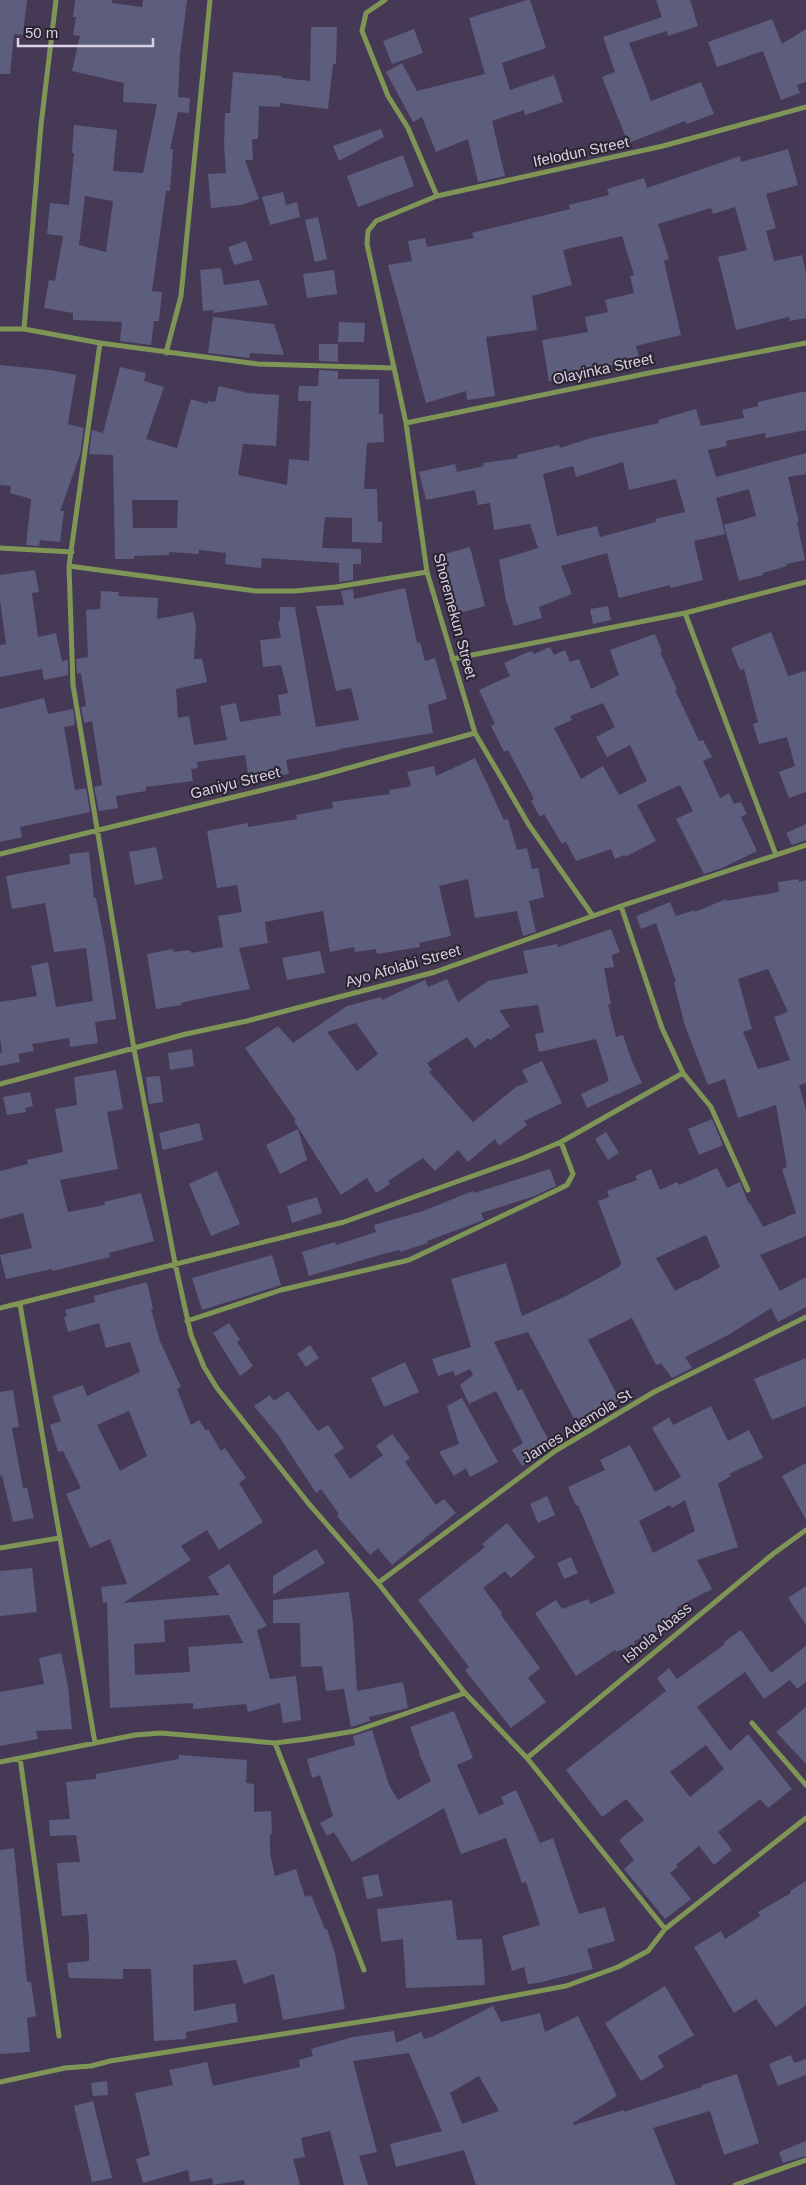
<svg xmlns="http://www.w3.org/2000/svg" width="806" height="2185" font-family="Helvetica,sans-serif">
	<rect width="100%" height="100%" fill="#463956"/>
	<path fill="#5d5d7d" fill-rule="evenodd" d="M0 0H27L23 35 14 34 10 74H0Z
		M75 0H112V3L142 7 143 0H187L180 55 178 97 190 98 189 113 178 112 170 149H173L170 191H166L152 291 162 292 159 321H154L151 345 120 341 122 322 73 320V313L44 308 49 280 55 281 63 236 47 234 50 203 69 205 74 153H72L74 125 117 130 113 171 143 173 157 104 123 102 124 83 72 71 80 36 73 35 76 17H73ZM85 196 113 201 106 252 79 245Z
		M527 0H530L546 48 502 63 510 90 554 75 563 102 525 115 524 110 492 121 505 176 478 182 468 139 436 152 422 117 413 122 386 72 402 63 417 91 485 74 469 18Z
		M656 0H690L698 26 668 36 667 31 629 43 651 101 701 82 714 114 687 124 685 121 628 143 602 77 615 72 603 37 662 17Z
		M772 19 782 44 806 29V82L797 85 800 93 781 100 763 51 717 67 708 42Z
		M311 27H337L336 64H333L328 109 280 103V107L259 106 258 139H252L253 160H245L259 199 241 205 211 208 208 174 226 173 224 145 225 113H230L233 72 282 76V78L310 81Z
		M414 29 423 53 392 64 383 41Z
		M381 129 384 137 339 161 333 146Z
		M788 149 798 185 766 194 776 228 766 231 774 261 802 255 806 274V318L790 321 789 317 736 330 718 257 747 250 735 207 713 214 711 208 658 224 669 259 664 261 681 335 636 346 640 360 591 369 592 375 549 381 542 340 588 332 585 317 608 312 605 300 634 293 630 276 634 275 622 236 563 250 572 285 532 296 537 330 486 337 495 396 467 400 466 391 426 403 388 265 412 261 408 241 425 238 427 247 474 238 472 233 570 209 569 205 609 195 607 189 644 178 647 188 740 156 741 162Z
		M403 155 414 186 358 207 347 176Z
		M283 192 286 205 297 202 300 217 270 225 262 197Z
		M318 217 327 259 315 262 305 220Z
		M246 241 253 260 234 265 228 247Z
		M221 268 224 285 259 280 268 305 213 313 214 310 203 311 200 270Z
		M334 270 337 294 307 298 303 274Z
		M213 317 274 324 284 355 250 353 249 358 208 353Z
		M339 322 365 323 364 342H338Z
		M319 344H338V362L319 361Z
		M0 365 50 370 76 375 68 424 84 428 80 455 60 511H64L60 542 40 540 39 546 26 545 31 499 10 493 11 486 0 485Z
		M120 367 146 373 144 381 164 387 146 439 177 448 191 399 207 404 208 401 215 402 219 386 248 393 279 395 276 446 243 444 238 475 287 485 289 459 309 461 311 401H298L299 386H318L319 370 338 371V379H379V414H383L384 442 367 443 364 489H377L378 522H382V543L352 542V518L325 517 322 548 361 549V564H353V580L339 582V563L262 558 261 568 225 564 226 553 199 550V554L169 552V555L134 556V559H115L113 455 89 454 92 430 103 433ZM132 500H178L177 528H133Z
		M801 392H806V430L766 438 765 433 726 441 727 446 708 450 716 477 806 453V474L788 477 799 522H797L805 560 786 564 787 566 763 573V575L739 581 724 525 756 516 749 489 716 498 725 534 694 541 703 580 671 588 670 585 619 598 607 553 561 566 572 594 539 607 542 618 514 626 506 600 499 560 538 548 530 524 494 530 490 503 478 505 475 490 426 500 419 472 455 464 457 472 484 466 483 463 518 458 517 455 559 445 560 448 591 438 659 423 658 420 696 409 701 426 744 418 742 410 758 406V402ZM623 462 629 490 676 479 685 512 655 519 656 522 600 537 597 526 557 536 543 474 573 466 576 477Z
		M470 547 485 606 452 615 437 556Z
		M35 570 39 592 32 593 38 637 56 633 62 661 68 660V675L44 680 42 669 0 677V645L6 644 0 600V575Z
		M405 588 417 643 420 642 425 661 435 658 447 699 428 705 433 733 339 749V750L286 760 289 774 249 780 245 755 197 762 198 768 191 769 193 781 146 787V791L116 796 118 808 99 811 94 787 102 785 92 721 84 723 81 707 86 706 81 673 77 674 76 659 88 657 86 610 100 609 101 591 119 592 118 596 158 598 157 619 193 612 196 626 194 659H202L207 682 176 689 178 718 189 716 194 745 227 740 220 706 236 703 240 722 281 715 278 695 288 693 281 665 263 667 260 640 281 638 278 621H280V607H295L316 727 359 720 351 688 336 691 316 606 344 605 341 591 353 589 354 599Z
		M608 606 611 620 593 624 590 609Z
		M771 632 788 676 806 671V792L789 798 779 772 795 766 787 737 759 744 753 724 758 722 744 669 740 670 731 648Z
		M655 634 662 651 660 652 677 689 675 690 699 741 703 740 712 757 703 761 720 798 729 793 734 804 741 802 747 814 741 817 757 851 722 868 704 874 676 819 693 811 680 785 637 805 656 841 625 857 624 855 615 859 611 849 576 861 566 842 562 844 544 814 540 817 531 801 534 799 508 750 504 752 491 726 495 724 479 690 510 676 504 663 526 653 532 651 534 654 550 647 554 655 565 650 570 662 579 659 591 689 619 675 610 650ZM603 703 615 727 596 737 607 757 630 745 647 781 619 795 603 766 581 779 554 728 572 720 570 716Z
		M44 698 48 714 73 709 75 725 64 727 75 790 86 788 90 812 20 827 22 837 0 842V709Z
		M475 758 504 820 508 819 517 850 527 848 532 869 538 868 544 897 529 901 536 932 523 936 517 911 475 918 468 879 439 886 451 936 419 943 420 947 377 954 376 949 355 952 354 947 330 952 323 911 265 922 268 943 239 948 250 989 198 999 181 1003 182 1005 156 1009 147 954 173 949V952L190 950 191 953 223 947 218 916 242 912 237 885 217 888 207 831 248 823V827L297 819 296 815 333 808 332 802 390 794 389 790 408 787 411 785 407 772 434 766 436 776Z
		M806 824V840L792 845 786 833Z
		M156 847 163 879 135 885 129 852Z
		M89 852 94 898H96L106 950 116 1019 95 1022 98 1043 70 1047 69 1038 32 1044 34 1051 18 1054 20 1062 0 1066V1053L2 1052 0 1038V1002L37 996 31 966 48 962 56 1007 93 1001 86 948 54 952 45 903 12 909 6 876 70 864 69 854Z
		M799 879V882L806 880V1083L799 1085 806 1110V1236L760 1255 780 1291 806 1277V1307L778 1322 771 1308 730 1334 685 1357 692 1368 672 1378 661 1363 656 1365 632 1318 588 1340 620 1400 577 1424 528 1332 494 1342 518 1391 522 1389 543 1430 553 1446 522 1466 512 1450 523 1443 496 1391 469 1404 460 1385 473 1375 470 1369 455 1376 453 1371 438 1376 432 1359 471 1347 451 1279 506 1263 522 1316 564 1297 619 1267 621 1263 598 1201 609 1197 607 1191 637 1180 635 1176 651 1169 660 1190 677 1182 679 1185 717 1168 727 1188 740 1182 749 1204 750 1203 763 1227 796 1213 782 1169 787 1167 776 1105 738 1118 725 1079 708 1085 685 1026 674 983 676 982 656 923 641 929 636 916 670 902 676 916 695 910V912L726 899 727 901 779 892 778 882ZM768 969 788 1012 774 1017 790 1060 758 1069 743 1032 752 1029 738 979ZM706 1235 720 1267 696 1281 695 1280 675 1291 656 1258Z
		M611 929 620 952 612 955 614 967 604 968 611 1004 608 1005 616 1037 623 1035 632 1061 642 1083 587 1108 581 1094 609 1081 596 1039 539 1052 535 1034 544 1032 538 1005 499 1010 510 1026 490 1040 488 1038 475 1048 467 1037 427 1063 432 1070 429 1072 473 1122 516 1087 528 1082 522 1070 542 1061 562 1103 524 1121 527 1125 499 1146 495 1139 468 1162 458 1150 435 1171 423 1158 388 1181 390 1184 376 1193 367 1178 341 1195 294 1121 296 1120 245 1048 278 1026 293 1043 347 1006 381 997 382 1000 425 980 428 987 447 979 458 1002 488 981 528 973 523 951 557 944 558 947ZM356 1023 378 1054 357 1071 327 1032Z
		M320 951 325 973 287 980 282 958Z
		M192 1049 194 1066 170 1070 168 1053Z
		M116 1070 123 1109 107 1112 118 1169 60 1180 68 1212 105 1205 104 1202 141 1193 154 1241 109 1253 110 1257 53 1271 52 1269 6 1279 0 1255 32 1248 23 1213 0 1219V1171L28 1164 27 1160 63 1152 55 1109 77 1105 74 1077Z
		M160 1076 163 1102 149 1104 146 1077Z
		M30 1092 33 1106 25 1108 26 1112 7 1115 3 1097Z
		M712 1119 723 1145 699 1155 688 1129Z
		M199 1123 203 1140 163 1150 159 1133Z
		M298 1129 307 1160 280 1174 266 1145Z
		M606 1132 619 1153 608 1160 595 1139Z
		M550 1169 556 1186 532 1197 481 1213 484 1220 481 1221 427 1241 428 1243 400 1252 399 1250 383 1254 309 1276 302 1252 335 1242 336 1245 376 1232 374 1225 423 1211 473 1191 474 1193Z
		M217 1171 240 1224 211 1236 189 1184Z
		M317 1197 322 1213 292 1223 287 1206Z
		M272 1255 281 1285 202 1310 192 1278Z
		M147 1282 153 1309H151L160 1341 181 1387 177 1389 191 1425 199 1420 206 1431 208 1429 221 1451 225 1448 246 1478 239 1483 263 1522 219 1550 207 1530 181 1546 191 1560 123 1603 219 1595 208 1577 229 1564 267 1626 257 1630 270 1679 296 1676 301 1720 283 1723 280 1703 248 1712 246 1704 193 1709V1703L110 1708 107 1602 103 1603 101 1587 127 1584 110 1539 90 1548 66 1494 81 1488 63 1451 58 1452 50 1425 61 1421 52 1396 83 1385 87 1396 140 1372 130 1342 106 1348 99 1323 68 1332 64 1317 67 1316 65 1310 95 1302 94 1296ZM129 1411 147 1456 120 1471 97 1425ZM229 1615 243 1643 188 1647 190 1672 135 1675 134 1644 165 1642 164 1620Z
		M229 1323 240 1340 237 1342 253 1366 240 1376 213 1333Z
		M310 1345 319 1358 306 1367 297 1354Z
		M806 1358V1406L772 1420 754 1379Z
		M405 1362 419 1392 384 1407 371 1378Z
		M13 1390 19 1427 12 1428 23 1488H27L34 1518 13 1522 2 1475 0 1476V1392Z
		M288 1391 318 1431 328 1425 344 1448 334 1455 350 1479 383 1455 376 1446 392 1434 410 1458 405 1462 436 1505 444 1499 456 1513 392 1565 378 1548 370 1555 337 1516 339 1514 321 1489 316 1493 278 1435 254 1406 270 1395 274 1401Z
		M462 1398 498 1462 470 1477 466 1468 454 1476 439 1452 459 1444 447 1406Z
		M711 1406 728 1441 749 1430 763 1458 729 1474 731 1476 718 1484 738 1547 697 1560 712 1589 677 1607 683 1621 634 1641 635 1644 616 1652 615 1650 576 1676 535 1613 556 1600 562 1609 588 1599 590 1604 615 1593 578 1505 576 1506 568 1487 605 1470 600 1460 630 1445 655 1492 681 1477 652 1428 669 1417 673 1425ZM685 1500 695 1531 653 1553 639 1521 670 1505 672 1508Z
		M806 1463V1520L782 1476Z
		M547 1496 555 1515 538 1523 530 1504Z
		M507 1523 535 1557 511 1578 505 1571 483 1588 502 1613 501 1615 540 1668 528 1678 546 1702 511 1728 465 1670 469 1667 418 1600 485 1547 482 1544Z
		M316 1549 325 1563 273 1595V1576Z
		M571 1557 578 1573 564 1579 557 1563Z
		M32 1568 37 1612 0 1616V1571Z
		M806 1586V1625L788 1598Z
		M349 1592 353 1623 357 1691 403 1682 408 1708 369 1717 370 1721 351 1727 344 1689 326 1691 322 1666 301 1667 300 1623H273V1600Z
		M741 1630 771 1673 806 1646V1682L797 1689 790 1680 764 1699 745 1672 697 1707 730 1751 748 1734 792 1789 768 1808 760 1799 718 1832 732 1850 714 1865 699 1846 676 1865 678 1867 670 1873 691 1899 665 1919 624 1869 634 1860 619 1840 644 1820 626 1799 602 1817 566 1770 666 1691 657 1678 669 1668 677 1679 725 1644 724 1642ZM706 1745 724 1769 690 1797 670 1772Z
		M61 1653 68 1686 72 1729 36 1731 38 1739 0 1746V1692L44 1684 39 1658Z
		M806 1707V1764L776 1732Z
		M454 1711 473 1758 457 1765 479 1815 504 1804 501 1797 516 1790 540 1843 553 1838 579 1914 605 1907 615 1941 587 1949 593 1969 538 1983 528 1984 524 1967 512 1971 502 1936 540 1925 526 1882 522 1883 506 1838 461 1854 444 1808 352 1862 334 1832 327 1836 320 1823 333 1816 320 1775 312 1778 307 1759 355 1745 353 1736 372 1730 389 1785 398 1800 431 1781 419 1754H420L410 1727Z
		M179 1755 247 1760 246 1783 254 1784V1812L271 1811 272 1834H270V1854L275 1876 296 1869 305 1897 311 1895 325 1929H327L335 1954 345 2009 283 2020 274 1974 244 1984 236 1960 193 1965 194 2011 235 2003 238 2022 186 2032V2039L154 2041 151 1969H123V1979L69 1978 67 1963 89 1961V1938L87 1914 62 1916 57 1863 80 1862 76 1835 50 1836 49 1820 70 1819 66 1782 96 1779V1774L179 1759Z
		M14 1848 27 1982H31L36 2016 27 2018 30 2052 0 2054V1850Z
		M378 1874 383 1896 367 1899 362 1877Z
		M806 1881V2005L776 2027 756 1999 734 2013 694 1947 721 1931 725 1939 760 1916 758 1912 791 1893 790 1891Z
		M452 1900 457 1940 482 1939 485 1985 406 1988 403 1939 381 1942 377 1909Z
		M665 1986 694 2035 658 2056 664 2067 641 2081 605 2023Z
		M493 2006 501 2022 540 2013 545 2032 578 2016 617 2096 573 2123 574 2125 624 2110V2112L702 2087V2085L737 2074 759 2143 724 2155 710 2111 653 2128 676 2185H476L464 2150 396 2167 390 2144 442 2131 409 2053 353 2061 377 2152 359 2156 368 2185H344L330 2131 301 2138 305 2157 293 2159 300 2185H245L244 2180 213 2185 212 2178 190 2182 188 2170 143 2183 136 2159 150 2155 135 2093 173 2085 169 2070 207 2062 213 2086 300 2067 299 2060 313 2056 311 2049 353 2037 394 2031 396 2043 421 2032 424 2039 434 2036ZM479 2076 499 2111 462 2124 450 2093Z
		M791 2055 794 2063 806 2059V2075L778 2086 769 2064Z
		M107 2081 108 2095 93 2096 91 2083Z
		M93 2101 112 2178 92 2182 74 2106Z
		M806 2141V2156L783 2163 779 2152Z"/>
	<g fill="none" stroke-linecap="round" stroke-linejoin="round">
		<path stroke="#7f9555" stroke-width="5" d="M385 0 366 13 362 31 388 96 408 128 437 196
			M0 329H24L100 343 258 364 394 368
			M24 329 41 125 56 0
			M100 343 69 566 73 685 134 1049 175 1263 191 1335 204 1367 217 1388 309 1504 378 1583 465 1693 527 1758 665 1929
			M166 353 181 296 210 0
			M406 423 649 373 806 343
			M0 548 72 552
			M69 566 256 591H295L336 587 427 572
			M685 613 776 855
			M452 659 685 613 806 582
			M0 854 316 777 475 733
			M621 906 662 1028 683 1073 711 1107 748 1190
			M593 916 529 825 475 733 427 572 406 423 367 244 368 231 376 221 437 196 663 146 806 107
			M0 1084 186 1034 247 1021 435 972 621 906 806 845
			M20 1304 95 1743
			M0 1308 344 1222 523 1158 561 1142 683 1073
			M187 1321 281 1290 409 1260 555 1191 567 1185 573 1174 561 1142
			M0 1548 59 1538
			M378 1583 555 1451 654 1392 806 1317
			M752 1723 806 1785
			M275 1743 364 1970
			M20 1758 59 2036
			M527 1758 773 1554 806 1530
			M0 1762 135 1735 161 1733 275 1743 307 1739 355 1731 465 1693
			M0 2082 65 2068 91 2066 110 2061 442 2009 566 1986 618 1967 648 1951 665 1929 806 1818
			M735 2185 806 2160"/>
	</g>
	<g text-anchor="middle" stroke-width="4" stroke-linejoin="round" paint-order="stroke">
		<g font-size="15" fill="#d9d2e4" stroke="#2a2431">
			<text transform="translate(581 152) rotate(-12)" y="5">Ifelodun Street</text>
			<text transform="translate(603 369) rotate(-12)" y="5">Olayinka Street</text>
			<text transform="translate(455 616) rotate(75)" y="5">Shoremekun Street</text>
			<text transform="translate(235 783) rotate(-14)" y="5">Ganiyu Street</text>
			<text transform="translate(403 966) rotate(-16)" y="5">Ayo Afolabi Street</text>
			<text transform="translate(577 1426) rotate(-32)" y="5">James Ademola St</text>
			<text transform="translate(657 1633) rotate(-40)" y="5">Ishola Abass</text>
		</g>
	</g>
	<path d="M18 38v8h135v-8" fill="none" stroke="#d9d2e4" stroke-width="2.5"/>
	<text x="25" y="38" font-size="15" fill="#d9d2e4" stroke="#2a2431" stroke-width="4" paint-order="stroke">50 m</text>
</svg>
